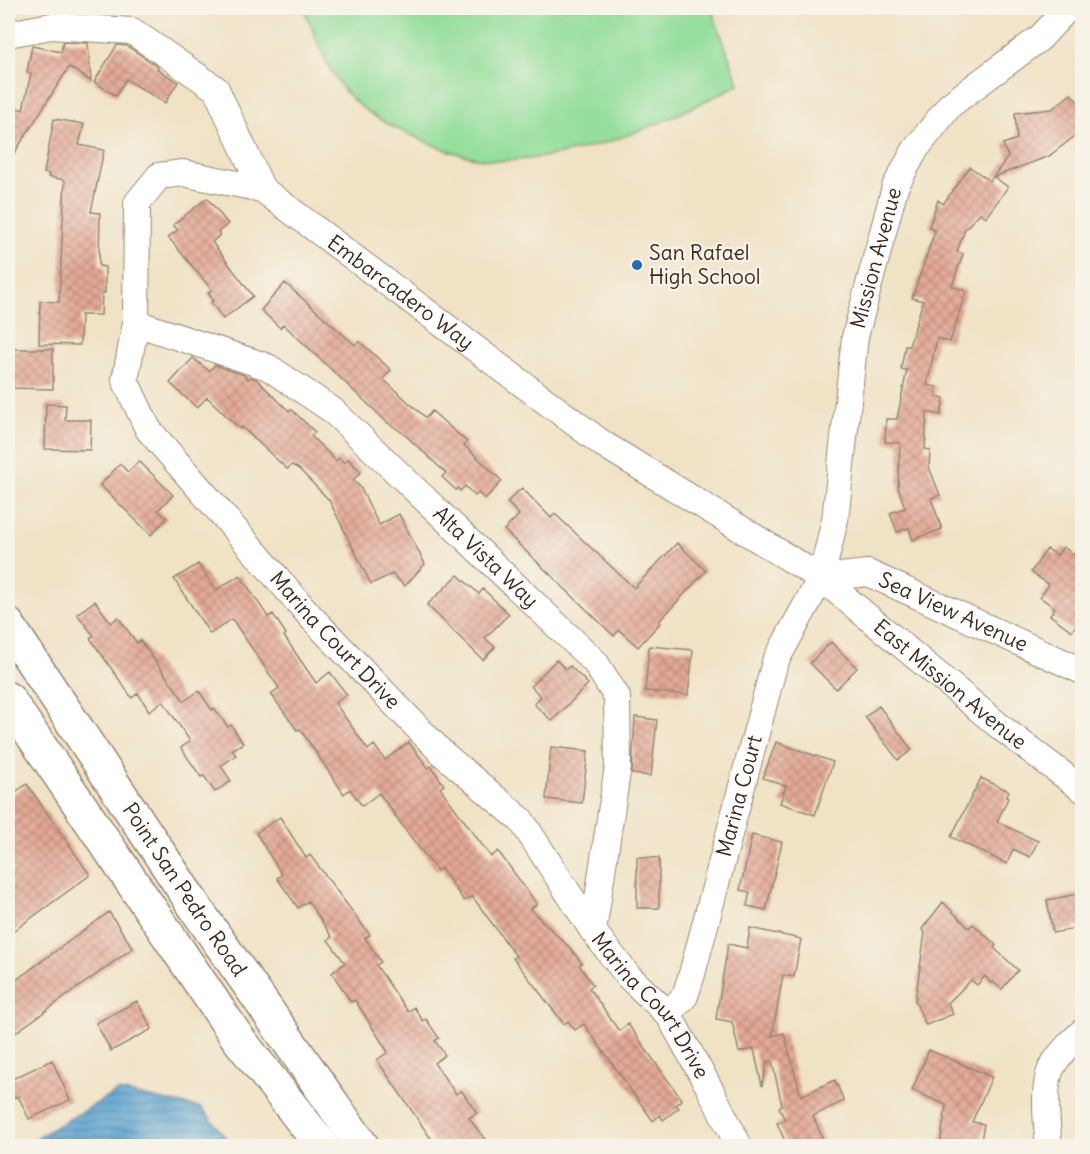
<svg xmlns="http://www.w3.org/2000/svg" width="1090" height="1154" font-family="Delius,sans-serif">
	<defs>
		<pattern id="water-rules" width="6" height="5" patternUnits="userSpaceOnUse" patternTransform="scale(1.5)"><rect width="6" height="5" fill="#59a1cf"/><path d="M0 2.5h6" fill="none" stroke="#4b83a7"/></pattern>
		<pattern id="building-cross-hatch" width="8" height="8" patternUnits="userSpaceOnUse" patternTransform="scale(1.5)"><rect width="8" height="8" fill="#e4a996"/><path d="M0 0l8 8M0 8l8-8" fill="none" stroke="#ba8a7a"/></pattern>
	</defs>
	<rect width="100%" height="100%" fill="#f7f3e8"/>
	<filter id="ink" filterUnits="userSpaceOnUse"><feTurbulence type="fractalNoise" baseFrequency=".0167" numOctaves="2"/><feDisplacementMap in="SourceGraphic" scale="12" xChannelSelector="R" yChannelSelector="G"/><feConvolveMatrix kernelMatrix="1 2 1 2 8 2 1 2 1" color-interpolation-filters="sRGB"/></filter>
	<filter id="wash" filterUnits="userSpaceOnUse"><feTurbulence type="fractalNoise" baseFrequency=".008" numOctaves="4" result="noise"/><feDisplacementMap in="SourceGraphic" scale="24" xChannelSelector="R" yChannelSelector="G"/><feGaussianBlur stdDeviation="1.35" result="paint"/><feColorMatrix in="noise" values="0 0 0 0 0 0 0 0 0 0 0 0 0 0 0 0 0 1.4 0 .05"/><feComposite in="paint" operator="in"/></filter>
	<g filter="url(#wash)">
		<rect width="100%" height="100%" fill="#f0e2c5"/>
		<path fill="#92de9a" stroke="#66845c" stroke-width="1.5" d="M303 8H711L739 84C674 118 609 149 535 158 520 160 503 162 489 160 463 157 434 146 411 135 385 124 357 109 341 86 324 63 315 33 303 8Z"/>
		<path fill="url(#water-rules)" stroke="#4a6676" stroke-width="1.5" d="M118 1091 202 1108 233 1146H22Z"/>
		<g id="blocks">
			<path fill="url(#building-cross-hatch)" d="M63 42 88 43 91 81 69 67 8 163V104L23 110 31 73 27 72 32 46 61 52Z
				M117 45 127 46 158 67 157 69 178 82 165 103 126 79 116 96 94 82Z
				M1071 94 1083 108V130L1049 156 994 177 1008 187 986 217 980 213 965 229 957 252 963 254 952 286 966 291 950 342 937 338 927 385 937 387 935 396 944 398 941 415 927 412 925 449 930 450 929 467 940 495 931 498 942 529 913 540 909 528 897 532 890 513 905 508 898 487 900 443 885 442 886 419H897L907 370 901 369 905 346H909L923 301 912 298 935 231 929 227 938 200 943 204 970 167 990 181 1008 157 1003 144 1017 139 1015 113 1052 109Z
				M54 119 84 124 79 145 104 150 91 212 100 213 99 266 105 267V293H102L101 315H81L80 345 39 344 40 301 59 302 65 180 48 177 49 174 44 173Z
				M207 198 228 224 218 232 220 235 212 242 253 296 223 319 211 302 213 301 208 293 212 290 168 237 178 230 173 225Z
				M285 283 355 345 359 341 391 370 383 379 426 418 432 411 467 442 464 445 502 481 485 499 478 493 475 496 465 486 460 491 458 488 456 490 442 477 446 473 403 433 388 423 283 324 280 328 261 310Z
				M8 349H53V389L8 388Z
				M193 358 209 371 215 365 244 375 248 379 250 377 256 379 289 411 291 409 315 432 311 436 336 461 339 458 344 463 348 459 361 472 353 480 360 487 379 525 399 514 425 564 405 586 392 574 371 584 329 500 299 469 292 465 287 469 242 427 240 429 207 397 197 408 170 383Z
				M46 404 66 405 65 420H91L90 450 45 449Z
				M139 461 173 495 158 510 167 518 151 535 100 485 120 464 128 472Z
				M522 488 551 518 555 514 634 588 677 543 706 571 659 621 660 623 638 647 619 630 614 636 504 530 519 515 507 502Z
				M1063 547 1083 561V616L1072 631 1050 615 1055 608 1040 597 1049 585 1031 572 1047 549 1057 555Z
				M198 564 216 590 240 575 268 617 273 614 286 634 284 636 316 683 330 672 347 695 335 703 368 750 374 745 385 760 409 742 428 768 431 766 444 785 440 788 491 857 498 851 537 904 530 909 570 948 582 963 579 965 593 985 589 988 619 1031 628 1024 682 1100 676 1105 679 1108 663 1120 660 1115 653 1121 584 1024 575 1030 568 1021 564 1024 513 958 516 956 472 896 464 901 441 868 437 871 407 832 379 793 362 806 350 789 344 794 300 729 297 730 271 694 279 688 232 619 210 634 174 579Z
				M458 575 479 594 483 589 509 614 485 638 495 647 483 660 427 605Z
				M95 601 111 623 118 617 137 643 140 640 184 701 199 691 212 710 214 708 228 727 231 725 243 743 232 750 236 755 221 766 231 781 215 792 204 776 201 777 181 748 190 741 163 701 149 711 138 693 132 698 90 638 94 636 77 614Z
				M831 642 857 668 836 689 810 663Z
				M649 646 693 650 688 695 645 691Z
				M556 660 566 669 570 666 588 684 552 721 534 704 541 697 531 686Z
				M879 706 912 750 898 760 865 717Z
				M635 717 657 720 651 776 632 774Z
				M776 742 833 762 815 815 780 803 786 786 763 778Z
				M551 747 588 751 582 803 546 799Z
				M981 778 1009 791 1006 797 1008 798 997 822 1038 841 1030 857 1013 849 1007 864 951 837Z
				M27 784 90 875 8 935V823L15 818 8 807V797Z
				M280 817 306 858 310 855 370 935 365 938 381 962 376 965 408 1012 414 1007 423 1021 426 1019 439 1038 435 1041 445 1055 434 1063 456 1094 461 1090 477 1113 469 1118 490 1146H436L377 1060 388 1052 355 1000 351 1002 332 973 345 963 328 940 332 937 308 901 298 908 277 878 282 875 256 833Z
				M752 835 782 842 766 910 747 906 750 892 740 890Z
				M637 857 659 858V908H637Z
				M1083 893V925L1074 926 1075 929 1053 933 1047 900Z
				M943 902 969 928 973 924 996 945 994 948 1018 970 1002 989 993 982 991 983 985 976 977 985 971 980 948 1003 953 1014 926 1025 915 1001 925 933 922 929Z
				M109 912 133 948 8 1038V986Z
				M750 928 801 939 794 977 783 975 772 1036 784 1033 801 1096 835 1080 844 1101 813 1116 826 1146H787L777 1123 785 1120 779 1107 782 1105 772 1061 767 1062 762 1086 754 1049 739 1052 732 1022 716 1019 728 944 747 948Z
				M137 1001 152 1029 111 1051 96 1023Z
				M929 1050 992 1077 972 1122 984 1124 980 1146H940L946 1105 912 1090Z
				M52 1060 70 1100 29 1119 18 1096 13 1098 8 1086V1081Z"/>
		</g>
	</g>
	<g filter="url(#ink)">
		<use href="#blocks" fill-opacity="0" stroke="#968672" stroke-width="1.5"/>
		<g fill="none" stroke-linecap="round" stroke-linejoin="round">
			<g stroke="#968672" stroke-width="28">
				<g id="street">
					<path id="s1" d="M8 34 51 26 132 31 216 89 262 189 603 444 821 578 1003 729 1082 789"/>
					<path id="s2" d="M262 189 183 173 159 176 137 203 136 323 125 380 148 429 311 617 442 753 521 820 593 931 628 976 668 1014 710 1089 739 1146"/>
					<path id="s3" d="M136 323 268 367 332 410 595 662 617 697 618 766 593 931"/>
					<path id="s4" d="M821 578 868 573 1082 671"/>
					<path id="s5" d="M668 1014 685 996 692 974 775 662 821 578 835 520 855 337 895 187 915 150 950 105 1040 38 1068 8"/>
					<path d="M1049 1146C1047 1127 1042 1084 1052 1067 1059 1054 1071 1042 1082 1032"/>
				</g>
			</g>
			<g stroke="#968672" stroke-width="36">
				<g id="secondary">
					<path id="s6" d="M8 625 199 913 362 1146"/>
					<path d="M8 699 237 1037 322 1146"/>
				</g>
			</g>
			<use href="#street" stroke="#fff" stroke-width="26"/>
			<use href="#secondary" stroke="#fff" stroke-width="33"/>
		</g>
	</g>
	<circle fill="#1f6fb2" stroke="#f7f3e8" stroke-width="2" cx="637" cy="265" r="6"/>
	<g text-anchor="middle" stroke-width="4.5" stroke-linejoin="round" paint-order="stroke">
		<g font-size="21" fill="#3b2a1e" stroke="#f7f3e8" text-anchor="start">
			<text x="649" y="260">San Rafael<tspan x="649" dy="24">High School</tspan></text>
		</g>
		<g font-size="21" fill="#3b2a1e" stroke="#f7f3e8">
			<text dy="7" stroke="none"><textPath href="#s5" startOffset="792">Mission Avenue</textPath></text>
			<text dy="7" stroke="none"><textPath href="#s1" startOffset="510">Embarcadero Way</textPath></text>
			<text dy="7" stroke="none"><textPath href="#s3" startOffset="429">Alta Vista Way</textPath></text>
			<text dy="7" stroke="none"><textPath href="#s4" startOffset="141">Sea View Avenue</textPath></text>
			<text dy="7" stroke="none"><textPath href="#s2" startOffset="654">Marina Court Drive</textPath></text>
			<text dy="7" stroke="none"><textPath href="#s1" startOffset="1186">East Mission Avenue</textPath></text>
			<text dy="7" stroke="none"><textPath href="#s5" startOffset="232">Marina Court</textPath></text>
			<text dy="7" stroke="none"><textPath href="#s6" startOffset="318">Point San Pedro Road</textPath></text>
			<text dy="7" stroke="none"><textPath href="#s2" startOffset="1140">Marina Court Drive</textPath></text>
		</g>
	</g>
	<rect width="1090" height="1154" fill="none" stroke="#f7f3e8" stroke-width="30"/>
</svg>
